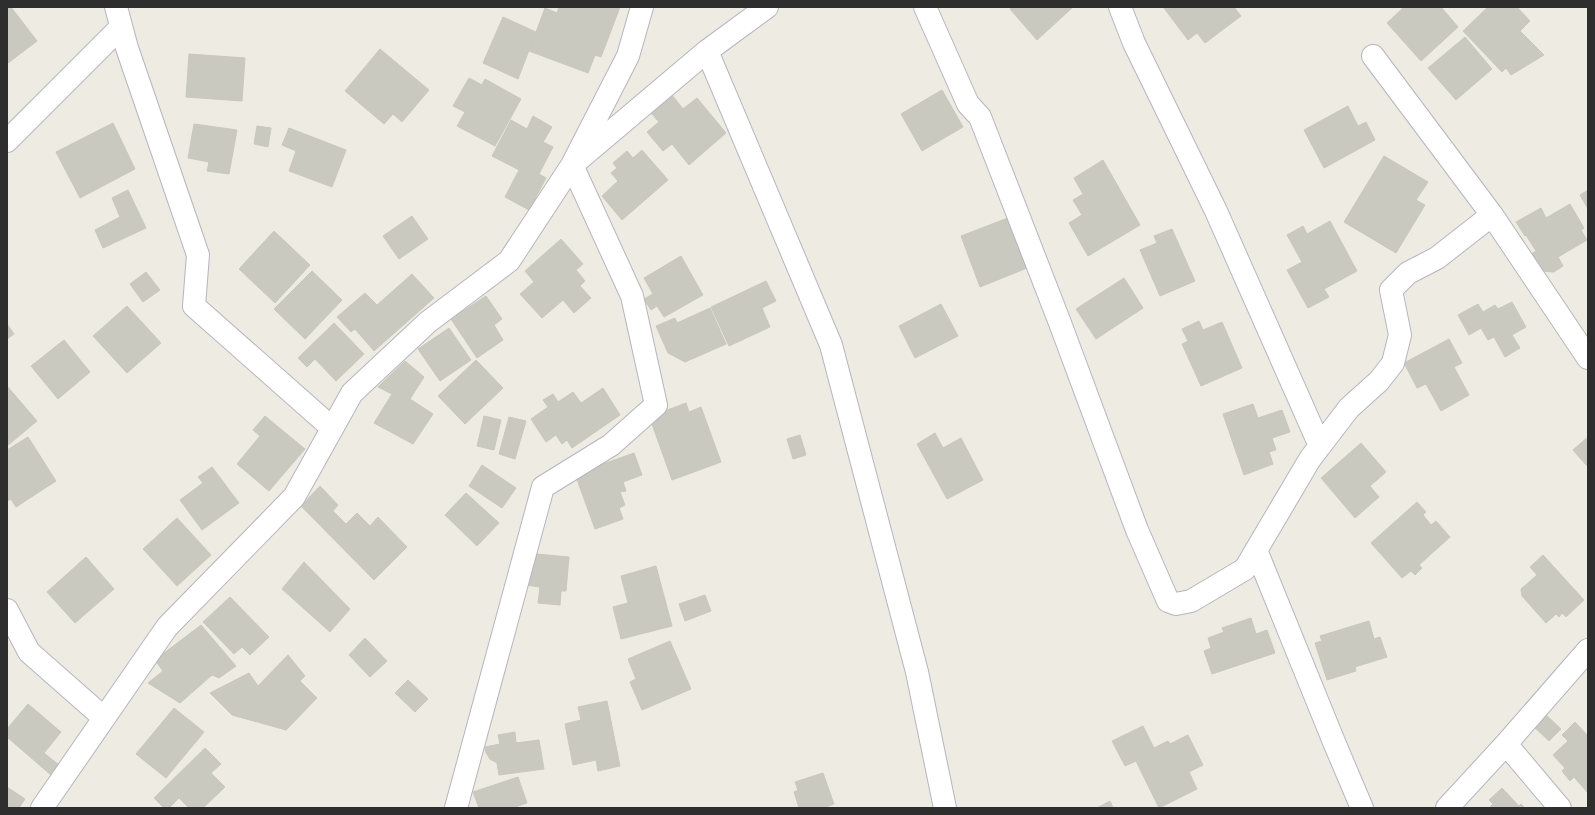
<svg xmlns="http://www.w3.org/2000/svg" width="1595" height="815" font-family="'Work Sans',sans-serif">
	<rect width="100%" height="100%" fill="#eeebe2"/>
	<path fill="#cac9c0" stroke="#cac7bb" d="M7 7H11L37 41 8 63 7 61Z
		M559 7H620L601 57 595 55 588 73 529 51 545 8 557 13Z
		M1012 7H1073L1037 40 1010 9Z
		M1166 7H1234L1241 16 1205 43 1197 33 1188 40 1164 8Z
		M1404 7H1441L1458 27 1421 61 1387 23Z
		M1488 7H1517L1530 21 1520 31 1544 55 1511 75 1506 68 1502 72 1463 31Z
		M503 17 536 32 518 79 483 63Z
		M1465 37 1492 69 1456 100 1428 68Z
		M380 49 429 90 402 122 393 114 384 124 345 91Z
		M189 54 245 58 242 101 186 97Z
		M469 78 482 85 485 79 521 99 495 146 457 126 465 112 453 106Z
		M942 90 963 127 922 151 901 114Z
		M672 95 683 109 697 98 726 133 689 165 672 144 663 151 647 132 659 122 651 113Z
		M1348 106 1358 126 1366 122 1375 140 1324 168 1304 130Z
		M533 116 552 127 543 142 553 147 539 174 546 178 529 210 505 197 519 170 492 156 511 120 527 129Z
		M113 123 135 169 80 198 56 152Z
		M194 124 237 130 229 174 207 171 209 162 188 158Z
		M257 126 271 128 268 147 254 144Z
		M289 128 346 150 332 187 289 171 296 151 282 145Z
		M642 150 668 180 622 220 602 196 618 181 611 173 617 168 613 163 627 151 633 158Z
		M1384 156 1428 182 1416 200 1425 205 1396 253 1344 222Z
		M1103 160 1140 225 1088 256 1069 223 1082 215 1073 200 1083 194 1074 178Z
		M128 190 146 228 103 248 95 230 120 217 112 198Z
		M1588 190V209L1580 195Z
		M1570 204 1584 228 1581 230 1587 240 1558 257 1563 266 1554 272 1540 271 1530 255 1536 251 1526 235 1525 236 1516 222 1541 208 1546 218Z
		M412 216 428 239 399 259 383 236Z
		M1013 216 1032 266 980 287 961 236Z
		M1330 221 1357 271 1324 289 1329 297 1308 308 1287 270 1302 262 1287 235 1303 226 1307 234Z
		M1172 229 1195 281 1160 296 1140 250 1157 243 1154 236Z
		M274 231 310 265 275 303 239 269Z
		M561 239 583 264 576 270 585 281 580 286 591 298 574 313 563 300 542 318 520 294 534 282 525 271Z
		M681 256 703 295 664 317 657 306 651 310 644 299 653 294 644 278Z
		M312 271 342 300 305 339 274 309Z
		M146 272 160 290 143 302 130 284Z
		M412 274 434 298 374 351 355 329 351 332 337 317 365 293 377 305Z
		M1124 278 1143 308 1096 339 1076 309Z
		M766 281 776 301 762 308 770 327 729 346 711 307Z
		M486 296 502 319 494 325 503 340 477 358 451 319Z
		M1512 302 1526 327 1512 335 1520 348 1505 357 1494 337 1488 340 1481 328 1469 335 1458 315 1478 304 1483 312 1495 305 1498 309Z
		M941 304 958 336 915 358 899 326Z
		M127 306 161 343 127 373 93 336Z
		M710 308 726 344 685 362 668 353 656 326 675 318 677 323Z
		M1199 321 1203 330 1222 322 1242 368 1201 386 1182 344 1188 341 1182 329Z
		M334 323 364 354 336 381 315 359 307 367 298 358Z
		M7 324 14 334 7 339Z
		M449 328 471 360 440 381 418 349Z
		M1449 339 1462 363 1454 367 1469 395 1441 411 1426 384 1417 388 1404 363Z
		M64 340 90 372 58 399 31 366Z
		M476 360 503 388 465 424 438 396Z
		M405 361 424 377 410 399 433 414 413 444 374 423 392 394 378 387Z
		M7 386 37 421 7 446Z
		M603 388 620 415 572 448 567 440 562 444 556 435 546 442 531 419 548 407 543 400 553 394 558 402 573 392 581 403Z
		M686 403 689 412 701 407 721 462 672 480 652 424 656 422 654 415Z
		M1253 404 1258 418 1282 410 1290 432 1272 438 1276 450 1269 452 1273 464 1244 475 1223 414Z
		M265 416 305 449 269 491 237 464 260 436 253 430Z
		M484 416 501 420 494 450 477 446Z
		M509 417 526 421 515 459 499 454Z
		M935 433 943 448 961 438 983 480 947 499 917 444Z
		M800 435 806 455 793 459 787 439Z
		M28 437 56 481 16 507 11 499 7 501V450Z
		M1588 437V467L1573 450Z
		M1361 443 1386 472 1370 486 1379 497 1355 518 1321 478Z
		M634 453 642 475 623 482 626 491 620 492 625 505 619 508 623 519 595 529 575 474Z
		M482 465 516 488 502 508 469 486Z
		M212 467 239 503 202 530 180 500 203 483 198 477Z
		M320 486 338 505 333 511 346 524 357 513 370 526 378 517 407 547 374 580 301 506Z
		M466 493 499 523 477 546 445 515Z
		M1417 502 1426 512 1423 515 1431 525 1436 521 1450 537 1419 565 1422 568 1415 575 1411 571 1402 578 1371 543Z
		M177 518 211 555 177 586 143 549Z
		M536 554 569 557 566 591H561L560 605 538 603 540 587 526 585 528 564 535 565Z
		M1543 555 1584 600 1566 617 1562 613 1559 617 1556 614 1546 623 1522 596 1521 589 1537 575 1530 567Z
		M86 557 114 589 75 623 47 592Z
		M304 562 350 609 330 632 282 589Z
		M656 566 672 626 621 639 613 607 628 603 621 576Z
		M705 595 711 611 685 621 679 604Z
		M230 597 269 637 250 655 242 647 234 654 203 622Z
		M1251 618 1256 634 1267 630 1275 653 1212 674 1204 651 1211 648 1208 638 1224 632 1222 628Z
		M1369 621 1374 639 1380 637 1387 657 1355 667 1356 671 1327 680 1315 643 1322 641 1320 636Z
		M201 625 236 666 219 678 212 675 180 703 148 683 163 671 155 660Z
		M365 638 387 661 370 677 349 655Z
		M670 641 691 689 642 710 630 682 636 679 628 659Z
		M288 655 305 676 300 681 317 698 286 730 232 715 210 693 249 673 258 686Z
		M408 680 428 699 415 712 395 693Z
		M607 701 620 766 598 771 596 760 573 765 565 724 581 720 578 707Z
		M28 704 61 732 44 753 59 765 51 775 7 737V729Z
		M174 708 204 732 166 778 136 754Z
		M1544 713 1561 729 1549 741 1532 725Z
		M1575 722 1588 736 1587 792 1574 777 1570 781 1562 771 1565 768 1553 755 1568 741 1562 735Z
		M1143 726 1154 748 1168 741 1170 744 1188 735 1203 765 1189 772 1197 789 1159 808 1136 761 1125 766 1112 741Z
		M515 732 516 743 539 740 544 769 499 775 497 763 490 759 486 753 485 747 500 744 498 735Z
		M205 748 221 764 211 773 225 787 203 808H189L179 798 169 808H164L154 798Z
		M823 773 834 804 823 808H799L794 792 798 790 795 782Z
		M518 777 527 803 512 808H479L473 792Z
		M7 787 25 799 19 808H7Z
		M1502 788 1519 806 1521 804 1525 808H1489L1493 804 1489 800Z
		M1110 801 1113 808H1097Z"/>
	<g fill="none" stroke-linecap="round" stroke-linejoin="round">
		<g stroke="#b5b5c0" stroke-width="24">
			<path id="minor" d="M116 7 127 48 198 255 194 306 332 428
				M925 7 968 104 980 117 1060 323 1137 530 1168 601 1176 604 1191 601 1245 569 1310 459 1349 408 1379 381 1393 363 1400 335 1391 290 1408 273 1437 258 1492 215
				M1120 7 1134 43 1216 211 1320 446
				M707 51 831 345 917 672 945 808
				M1373 56 1492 215 1588 358
				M7 141 121 27
				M1256 550 1334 742 1362 808
				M7 610 29 652 104 718
				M1506 744 1560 808
				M42 808 167 627 294 497 352 393 428 322 509 261 572 165 628 56 642 7
				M456 808 543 487 611 445 656 405 632 296 572 165 707 51 767 7
				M1447 808 1506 744 1588 650"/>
		</g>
		<use href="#minor" stroke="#fff" stroke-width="22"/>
	</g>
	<rect width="1595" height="815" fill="none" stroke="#2e2e2e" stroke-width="16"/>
</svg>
